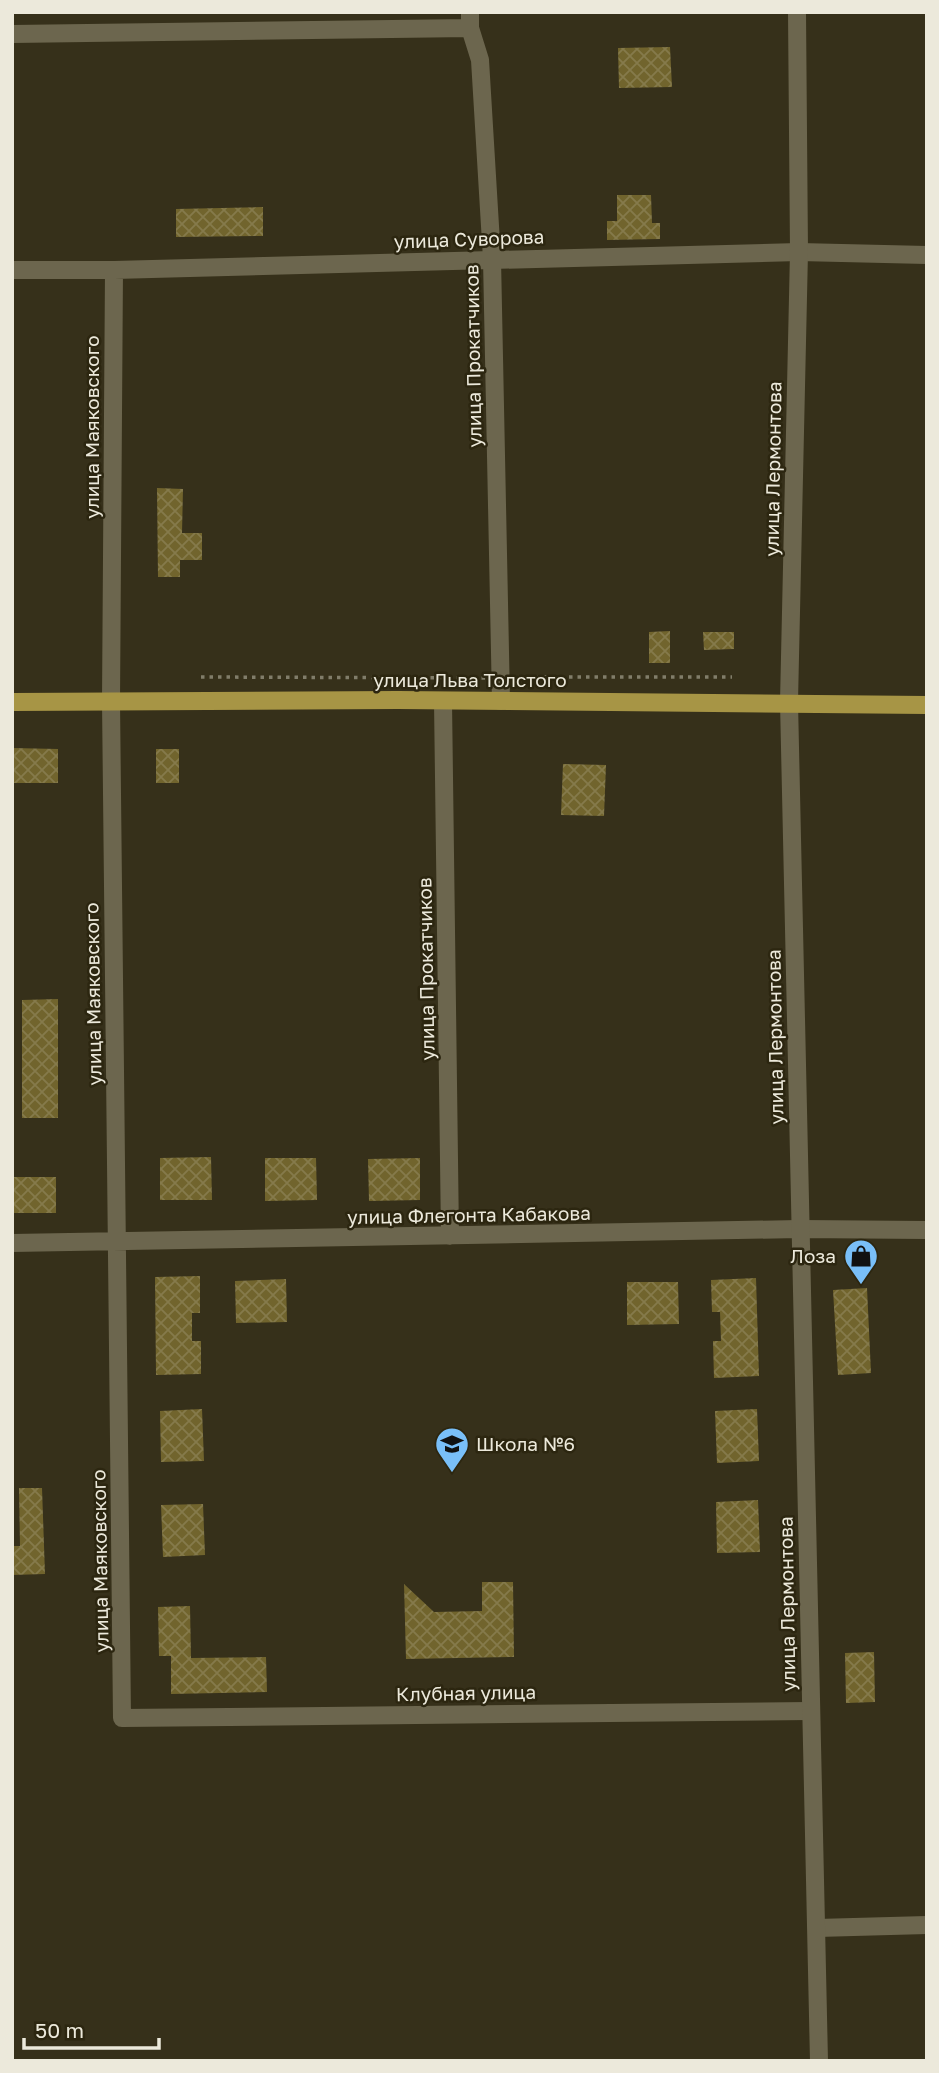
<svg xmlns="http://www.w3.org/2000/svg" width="939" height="2073" font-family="'Golos Text',sans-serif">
	<defs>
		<pattern id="building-cross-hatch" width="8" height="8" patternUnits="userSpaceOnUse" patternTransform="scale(1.75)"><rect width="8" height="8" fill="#71642d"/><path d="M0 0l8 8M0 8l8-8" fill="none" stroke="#857a4b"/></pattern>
	</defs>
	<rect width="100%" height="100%" fill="#36301a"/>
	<path fill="url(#building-cross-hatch)" d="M670 47 672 87 619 88 618 48Z
		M617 195H651L652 223H660V239L607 240V221H617Z
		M263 207V236L176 237V209Z
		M157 488 183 489 182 533H202V560H180V577H158Z
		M670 631V663H649V632Z
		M703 632H734V649L704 650Z
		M12 748 58 749V783H12Z
		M156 749H179V783H156Z
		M563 764 606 765 604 816 561 815Z
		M58 999V1118H22V1000Z
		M211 1157 212 1200H160V1158Z
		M265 1158H316L317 1200 265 1201Z
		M420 1158V1200L369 1201 368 1159Z
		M12 1177H56V1213H12Z
		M200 1276V1313H192V1341H201V1374L156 1375 155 1277Z
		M756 1278 759 1376 714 1378 713 1341H721L720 1312H712L711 1280Z
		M286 1279 287 1322 236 1323 235 1281Z
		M627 1282H678L679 1324 627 1325Z
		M867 1288 871 1373 838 1375 833 1290Z
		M202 1409 204 1461 161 1462 160 1411Z
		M757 1409 759 1461 717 1463 715 1411Z
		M19 1488H42L45 1574 12 1575V1546H20Z
		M758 1500 760 1552 717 1553 716 1502Z
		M203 1504 205 1555 163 1557 161 1505Z
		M482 1582H513L514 1657 406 1659 404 1584 434 1612 482 1611Z
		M190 1606 191 1658 266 1657 267 1692 171 1694V1656H159L158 1607Z
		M874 1652 875 1702 846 1703 845 1653Z"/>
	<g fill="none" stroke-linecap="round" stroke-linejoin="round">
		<path stroke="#817d6a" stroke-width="3.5" stroke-dasharray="3.5 5" stroke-linecap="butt" d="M201 677 486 678
			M518 677H732"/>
		<path stroke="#6c664e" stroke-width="18" d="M470 12V28L480 60 492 259 501 701
			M12 34 470 28
			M12 270H114L799 252 927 255
			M114 270 111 701 122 1718 810 1711
			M443 701 450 1236
			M12 1243 799 1229 927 1230
			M817 1928 927 1925"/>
		<path stroke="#6c664e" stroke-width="18" d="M797 12 799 252 789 702 819 2061"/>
		<path stroke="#a79545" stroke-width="18" d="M12 702 398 700 927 705"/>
	</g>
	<defs>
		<g id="shop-pin" transform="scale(1.75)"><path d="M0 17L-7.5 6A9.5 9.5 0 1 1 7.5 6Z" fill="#79bff8" stroke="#2c2610"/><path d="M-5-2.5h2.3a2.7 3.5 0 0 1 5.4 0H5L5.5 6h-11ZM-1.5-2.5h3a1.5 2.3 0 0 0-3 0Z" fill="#111"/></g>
		<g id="school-pin" transform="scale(1.75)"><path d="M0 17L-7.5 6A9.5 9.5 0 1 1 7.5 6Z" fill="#79bff8" stroke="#2c2610"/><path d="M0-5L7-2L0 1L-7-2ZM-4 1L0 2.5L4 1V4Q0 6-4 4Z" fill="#111"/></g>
	</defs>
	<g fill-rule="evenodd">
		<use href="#shop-pin" x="861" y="1256"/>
		<use href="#school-pin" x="452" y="1444"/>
	</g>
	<g text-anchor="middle" stroke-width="5" stroke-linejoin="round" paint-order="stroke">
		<g font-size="19" fill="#ece9db" stroke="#2c2610">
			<text transform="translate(469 239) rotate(-2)" y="7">улица Суворова</text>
			<text transform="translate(473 356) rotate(-91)" y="7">улица Прокатчиков</text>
			<text transform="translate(92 427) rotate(-90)" y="7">улица Маяковского</text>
			<text transform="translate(773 469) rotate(-89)" y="7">улица Лермонтова</text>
			<text x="470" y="687">улица Льва Толстого</text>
			<text transform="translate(426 969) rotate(-91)" y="7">улица Прокатчиков</text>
			<text transform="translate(93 994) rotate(-91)" y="7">улица Маяковского</text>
			<text transform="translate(775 1037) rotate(-91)" y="7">улица Лермонтова</text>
			<text transform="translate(469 1215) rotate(-1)" y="7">улица Флегонта Кабакова</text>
			<text transform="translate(100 1561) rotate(-91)" y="7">улица Маяковского</text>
			<text transform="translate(787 1604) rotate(-91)" y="7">улица Лермонтова</text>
			<text transform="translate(466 1693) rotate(-1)" y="7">Клубная улица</text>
		</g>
		<g font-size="19" fill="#ece9db" stroke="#2c2610" text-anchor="end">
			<text x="836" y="1263">Лоза</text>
			<text x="476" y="1451" text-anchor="start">Школа №6</text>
		</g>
	</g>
	<rect width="939" height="2073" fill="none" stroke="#ece9db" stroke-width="28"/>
	<path d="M24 2038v10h135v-10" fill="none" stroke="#ece9db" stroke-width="3.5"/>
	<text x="35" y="2038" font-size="21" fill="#ece9db" stroke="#2c2610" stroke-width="5" paint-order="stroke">50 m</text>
</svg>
